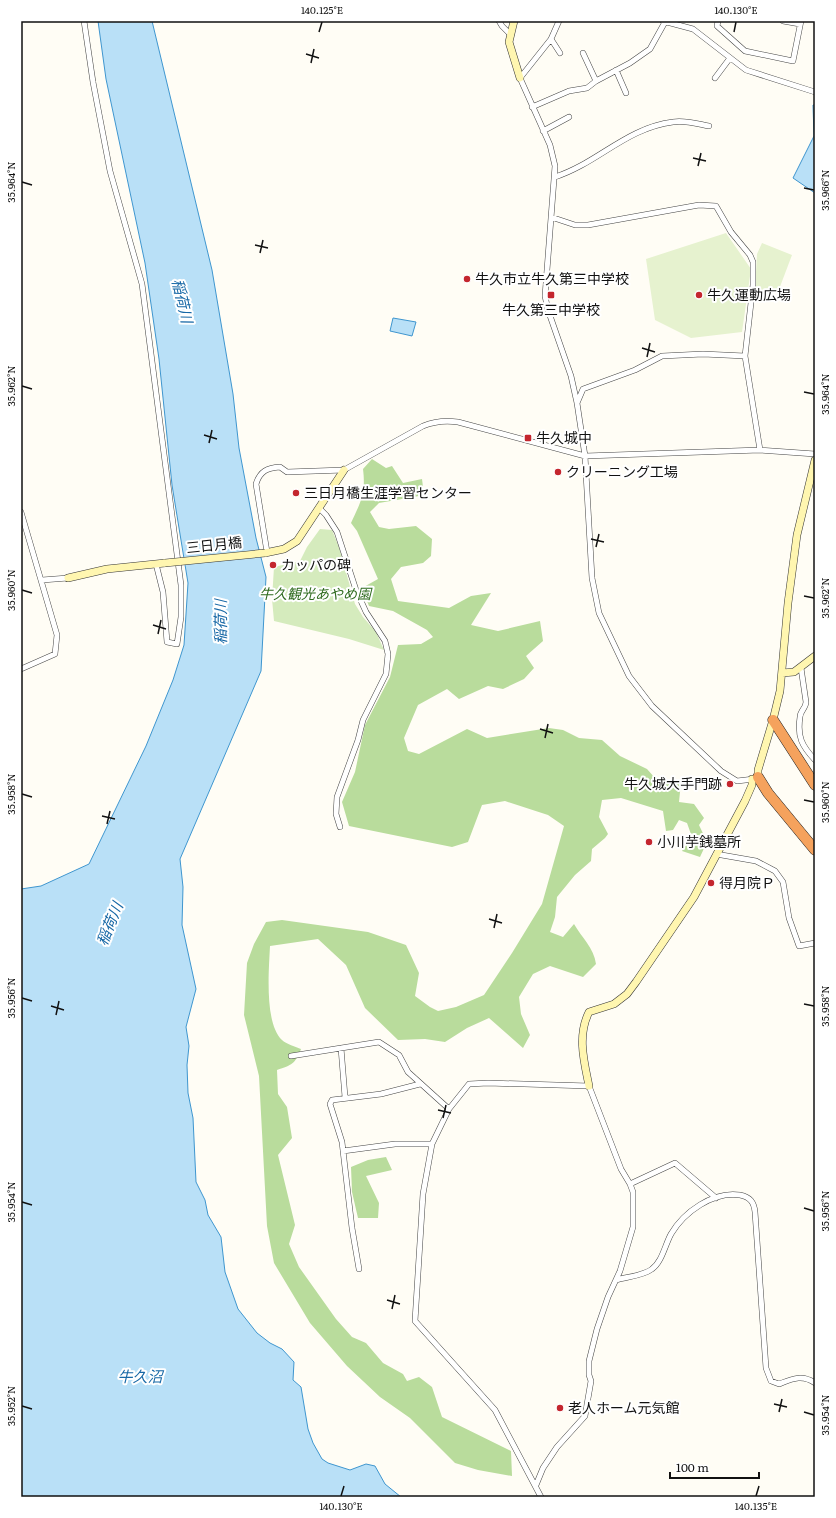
<svg xmlns="http://www.w3.org/2000/svg" width="836" height="1518" font-family="Literata,'Noto Sans JP',serif">
	<rect width="100%" height="100%" fill="#fffdf5"/>
	<path fill="#d5ebbd" d="M320 529 332 530 339 547 355 604 363 617 376 632 384 650 349 639 274 621 272 599 274 567 300 561 307 547Z"/>
	<path fill="#b9dc9c" d="M372 459 386 468 392 466 403 483 422 479 423 487 419 496 379 503 370 512 379 527 389 529 416 526 432 539 431 556 423 563 401 567 391 579 398 601 449 608 471 596 491 593 471 625 498 631 540 621 543 641 526 656 534 668 524 679 503 689 488 686 459 699 447 689 418 705 404 738 408 751 419 754 467 729 487 738 549 728 563 730 579 738 602 740 620 756 647 769 655 778 681 782 679 802 694 804 704 818 699 825 707 842 700 857 682 851 692 837 687 823 679 820 673 830 666 831 663 811 621 798 602 800 599 817 608 834 605 838 592 849 591 861 575 875 557 897 555 917 550 932 563 937 574 924C582 938 594 948 596 964L583 977 550 966 533 974 519 997 521 1014 530 1035 523 1048 489 1018 467 1028 445 1042 425 1039 398 1040 365 1008 346 965 318 939 270 946C269 969 264 1023 282 1040 286 1044 296 1047 301 1049 295 1064 292 1065 277 1070L278 1094 287 1107 292 1138 278 1155 295 1225 289 1244 299 1267 336 1319 352 1337 366 1343 383 1363 403 1374 407 1381 419 1377 432 1387 442 1417 511 1451 512 1476 478 1470 455 1463 410 1418 380 1397 347 1366 310 1323 274 1263 267 1226 259 1076 244 1015 247 963 254 944 266 922 282 920 368 932 406 945 419 973 415 996 430 1007 438 1011 456 1007 484 995 512 953 542 904 564 826 548 815 505 801 482 805 468 842 452 847 349 826 342 802 355 772 365 725 390 677 398 645 421 644 433 637 427 630 393 611 369 606 362 588 378 579 357 531 351 523C361 501 366 494 363 469Z
		M386 1157 392 1170 366 1176 379 1203 378 1218H358L352 1192 351 1167 368 1160Z"/>
	<path fill="#e6f2cf" d="M726 233 751 269 742 332 691 338 655 320 646 259Z
		M762 243 792 255 778 292 755 290 757 254Z"/>
	<path fill="#b9e0f7" stroke="#3f96cf" d="M98 21H152L212 270 233 394 239 448 256 538 266 577 261 671 180 859 183 887 182 925 196 989 186 1027 189 1046 187 1065 188 1093 193 1118 196 1182 205 1200 208 1215 221 1237 225 1272 238 1309 257 1333 270 1343 282 1349 294 1362 293 1380 301 1387 308 1429 313 1443 322 1459 328 1463 350 1470 366 1464 375 1466 385 1484 401 1497H21V889L41 886 89 864 146 746 173 680 184 645 188 583 172 485 159 359 145 263 106 79Z
		M813 105H815V193L793 178 814 136Z
		M393 318 416 322 412 336 390 331Z"/>
	<g fill="none" stroke-linecap="round" stroke-linejoin="round">
		<g stroke="#444" stroke-width="6">
			<path id="street" d="M84 21 93 82 110 171 142 284 181 585V617L177 644 167 642 163 592 156 564
				M499 21 502 26 511 35
				M559 21 551 39 520 78 550 145 555 166 545 296 548 310 571 376 577 403 585 456 592 578 599 613 629 676 652 706 721 771 737 781 754 779
				M663 21 693 29 746 70 815 92
				M718 21 717 26 745 51 793 61 801 21
				M783 21 800 24
				M551 39 560 53
				M583 53 596 81
				M616 70 626 93
				M715 78 730 58
				M532 107 569 91 587 88 596 81 630 63 650 49 665 22
				M543 131 569 117
				M555 177C598 163 626 128 673 122 685 120 698 124 709 126
				M551 217 575 225H588L699 205 716 206 731 232 750 255 753 262V285L745 356 760 450
				M577 403 583 389 635 370 662 356 703 354 745 356
				M319 508 326 515 337 532 356 590 366 612 385 641 388 654 386 674 363 720 358 740 337 797 336 814 340 827
				M21 512 57 635 55 654 21 669
				M267 552 256 484C260 471 267 468 280 467L287 472 344 470 423 426C435 421 445 420 458 422L585 456 760 450 815 454
				M42 580 68 578
				M801 668 806 702C806 708 800 711 800 717 797 737 802 746 815 760
				M716 854 756 861 775 871 783 882 789 918 799 946 815 943
				M341 1048 345 1097
				M291 1056 379 1042 399 1055 408 1072 449 1109
				M343 1151 395 1144H432
				M630 1184 675 1163 716 1198
				M359 1269 352 1228 342 1142 330 1104 332 1100 381 1094 420 1084
				M616 1280C626 1277 643 1276 652 1269 662 1262 665 1245 671 1234 684 1212 713 1191 740 1195 750 1197 754 1202 755 1212L766 1368 771 1381 779 1384C792 1379 802 1374 815 1383
				M536 1485 543 1468 557 1447 585 1416 591 1381 589 1375V1361L597 1329 608 1297 620 1271 633 1227V1192L630 1184 621 1169 589 1086 488 1083 469 1084 449 1109 432 1144 423 1194 415 1321 495 1410 541 1497"/>
		</g>
		<g stroke="#333" stroke-width="8">
			<path id="secondary" d="M514 21 509 42 520 78
				M265 553 284 549 297 541 344 470
				M68 578 107 569 165 563
				M782 673 794 672 815 656
				M758 777V770L773 720 780 691 788 603 797 535 815 460
				M589 1086C584 1061 577 1036 589 1012L614 1004 627 994 636 982 694 897 745 801 752 785V779"/>
		</g>
		<g stroke="#222" stroke-width="11">
			<path id="highway" d="M773 720 815 785
				M758 777 768 793 815 850"/>
		</g>
		<use href="#street" stroke="#fff" stroke-width="5"/>
		<use href="#secondary" stroke="#fff6b0" stroke-width="7"/>
		<use href="#highway" stroke="#f5a25d" stroke-width="10"/>
		<g stroke="#333" stroke-width="8" stroke-linecap="butt">
			<path id="secondary-bridge" d="M165 563 265 553"/>
		</g>
		<use href="#secondary-bridge" stroke="#fff6b0" stroke-width="7"/>
	</g>
	<path fill="none" stroke="#111" stroke-width="1.5" d="M319 32 322 22M734 32 736 22M306 54 319 58M311 63 314 49M693 158 706 161M698 166 701 153M22 182 32 185M804 188 814 190M255 245 268 248M260 253 263 240M642 348 655 352M647 357 650 343M22 386 32 389M804 392 814 394M204 435 217 439M209 443 212 430M591 539 604 542M596 547 599 534M22 590 32 593M804 596 814 598M153 625 166 629M158 634 161 620M540 729 553 733M545 738 548 724M22 794 32 797M804 800 814 802M102 816 115 819M107 824 110 811M489 919 502 923M494 928 497 914M22 998 32 1001M804 1004 814 1006M51 1006 64 1010M56 1015 59 1001M438 1110 451 1113M443 1118 446 1105M22 1202 32 1205M804 1208 814 1211M387 1300 400 1304M392 1309 395 1295M774 1404 787 1407M22 1406 32 1409M779 1412 782 1399M804 1412 814 1415M341 1496 344 1486M756 1496 759 1486"/>
	<g fill="#c4262e" stroke="#fff" stroke-width="1.5">
		<circle cx="467" cy="279" r="4"/>
		<rect x="547" y="291" width="8" height="8" rx="2"/>
		<circle cx="699" cy="295" r="4"/>
		<rect x="524" y="434" width="8" height="8" rx="2"/>
		<circle cx="558" cy="472" r="4"/>
		<circle cx="296" cy="493" r="4"/>
		<circle cx="273" cy="565" r="4"/>
		<circle cx="730" cy="784" r="4"/>
		<circle cx="649" cy="842" r="4"/>
		<circle cx="711" cy="883" r="4"/>
		<circle cx="560" cy="1408" r="4"/>
	</g>
	<g text-anchor="middle" stroke-width="4" stroke-linejoin="round" paint-order="stroke">
		<g font-size="14" fill="#111" stroke="#fff" text-anchor="start">
			<text x="475" y="284">牛久市立牛久第三中学校</text>
			<text x="707" y="300">牛久運動広場</text>
			<text x="551" y="315" text-anchor="middle">牛久第三中学校</text>
			<text x="536" y="443">牛久城中</text>
			<text x="566" y="477">クリーニング工場</text>
			<text x="304" y="498">三日月橋生涯学習センター</text>
			<text x="281" y="570">カッパの碑</text>
			<text x="722" y="789" text-anchor="end">牛久城大手門跡</text>
			<text x="657" y="847">小川芋銭墓所</text>
			<text x="719" y="888">得月院Ｐ</text>
			<text x="568" y="1413">老人ホーム元気館</text>
		</g>
		<g font-size="14" fill="#111" stroke="#fff">
			<text transform="translate(214 545) rotate(-6)" y="5">三日月橋</text>
		</g>
		<g font-size="14" font-style="italic" fill="#2f6b1f" stroke="#fff">
			<text x="315" y="599">牛久観光あやめ園</text>
		</g>
		<g font-size="15" font-style="italic" fill="#1768a6" stroke="#fff">
			<text transform="translate(182 301) rotate(77)" y="5">稲荷川</text>
			<text transform="translate(221 622) rotate(-90)" y="5">稲荷川</text>
			<text transform="translate(110 924) rotate(-68)" y="5">稲荷川</text>
			<text x="140" y="1382">牛久沼</text>
		</g>
	</g>
	<rect width="836" height="1518" fill="none" stroke="#ffffff" stroke-width="44"/>
	<path d="M670 1472v6h89v-6" fill="none" stroke="#111111" stroke-width="2"/>
	<text x="676" y="1472" font-size="12" fill="#111111" stroke="#ffffff" stroke-width="3" paint-order="stroke">100 m</text>
	<rect x="22" y="22" width="792" height="1474" fill="none" stroke="#111" stroke-width="1.5"/>
	<g font-size="10" text-anchor="middle" fill="#111">
		<text x="322" y="14">140.125°E</text>
		<text x="736" y="14">140.130°E</text>
		<text transform="translate(11 182) rotate(-90)" y="4">35.964°N</text>
		<text transform="translate(825 190) rotate(-90)" y="4">35.966°N</text>
		<text transform="translate(11 386) rotate(-90)" y="4">35.962°N</text>
		<text transform="translate(825 394) rotate(-90)" y="4">35.964°N</text>
		<text transform="translate(11 590) rotate(-90)" y="4">35.960°N</text>
		<text transform="translate(825 598) rotate(-90)" y="4">35.962°N</text>
		<text transform="translate(11 794) rotate(-90)" y="4">35.958°N</text>
		<text transform="translate(825 802) rotate(-90)" y="4">35.960°N</text>
		<text transform="translate(11 998) rotate(-90)" y="4">35.956°N</text>
		<text transform="translate(825 1006) rotate(-90)" y="4">35.958°N</text>
		<text transform="translate(11 1202) rotate(-90)" y="4">35.954°N</text>
		<text transform="translate(825 1211) rotate(-90)" y="4">35.956°N</text>
		<text transform="translate(11 1406) rotate(-90)" y="4">35.952°N</text>
		<text transform="translate(825 1415) rotate(-90)" y="4">35.954°N</text>
		<text x="341" y="1510">140.130°E</text>
		<text x="756" y="1510">140.135°E</text>
	</g>
</svg>
